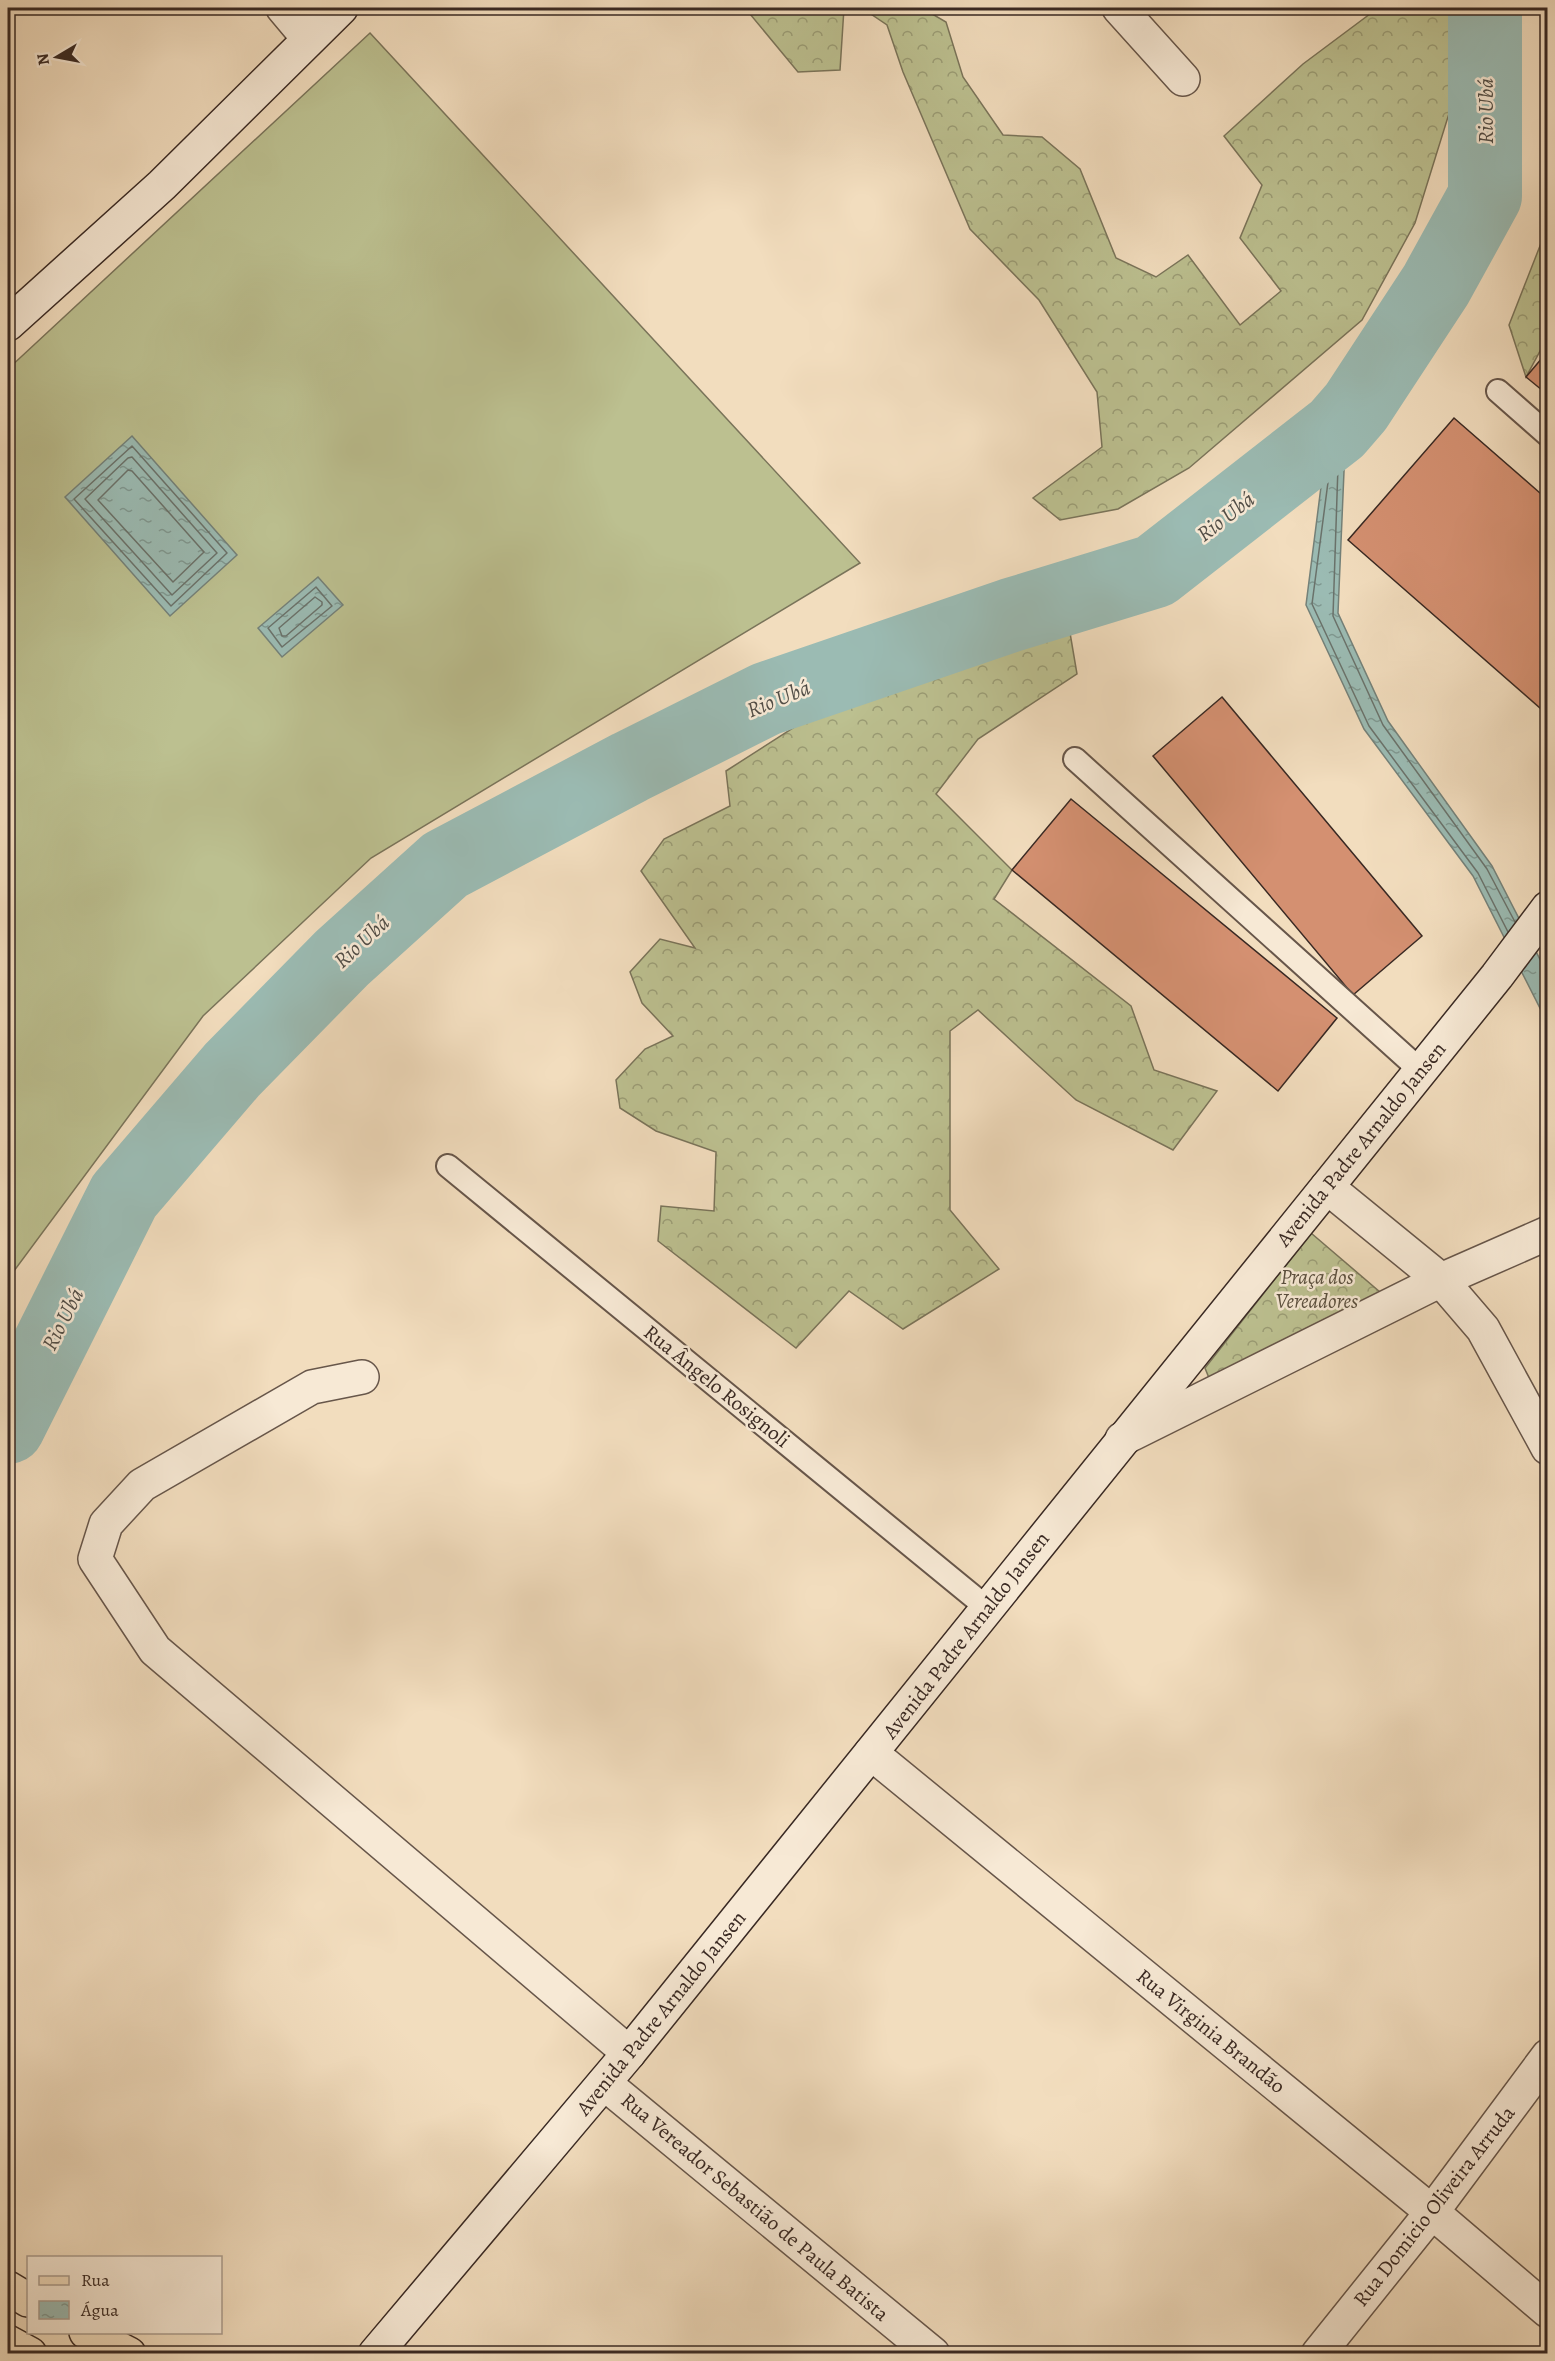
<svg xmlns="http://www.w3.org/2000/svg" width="1555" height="2361" font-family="Alegreya,serif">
	<defs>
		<pattern id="forest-crowns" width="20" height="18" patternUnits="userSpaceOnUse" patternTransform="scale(1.5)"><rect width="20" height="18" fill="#bcc090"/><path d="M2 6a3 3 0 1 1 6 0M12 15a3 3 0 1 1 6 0" fill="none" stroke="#9a9c75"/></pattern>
		<pattern id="water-ripples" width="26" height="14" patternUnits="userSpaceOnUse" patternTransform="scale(1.5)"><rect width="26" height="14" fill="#9bbbb3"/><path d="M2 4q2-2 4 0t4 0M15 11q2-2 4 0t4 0" fill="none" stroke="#7f9891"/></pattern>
	</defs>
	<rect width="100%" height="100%" fill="#f2ddbe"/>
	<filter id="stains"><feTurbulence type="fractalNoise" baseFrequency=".00333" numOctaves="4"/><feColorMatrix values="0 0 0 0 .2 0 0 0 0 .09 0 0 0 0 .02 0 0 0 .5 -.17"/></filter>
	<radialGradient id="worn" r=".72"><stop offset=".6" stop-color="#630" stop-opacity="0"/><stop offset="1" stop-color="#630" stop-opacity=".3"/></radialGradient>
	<path fill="#bcc090" stroke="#7a745a" stroke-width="1.5" d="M370 33 860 563 371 858 203 1016 8 1279V369Z"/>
	<path fill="url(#forest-crowns)" stroke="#7a745a" stroke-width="1.5" d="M745 8H844L840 70 798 72Z
		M862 8H922L946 22 963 77 1003 135 1042 137 1080 169 1116 258 1156 277 1188 255 1240 325 1281 291 1240 238 1262 185 1224 136 1303 64 1378 8H1492L1450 49 1452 104 1415 223 1362 320 1189 468 1118 509 1060 520 1033 498 1102 447 1097 392 1039 300 970 229 903 72 887 25Z
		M1539 8H1547V54Z
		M1547 228V338L1526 377 1509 325Z
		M1069 627 1077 674 978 739 936 794 1012 870 994 899 1131 1006 1154 1070 1217 1091 1173 1150 1076 1100 978 1010 950 1031V1210L999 1269 903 1329 849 1291 796 1348 658 1241 661 1206 714 1211 716 1152 656 1131 620 1108 616 1080 645 1049 673 1036 642 1003 630 972 660 939 695 948 641 871 664 839 730 806 726 771 919 647Z
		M1311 1233 1387 1298 1209 1378 1205 1368Z"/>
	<path fill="url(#water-ripples)" stroke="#748179" stroke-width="1.5" d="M132 436 237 555 170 616 65 497Z
		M1345 448 1338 613 1388 721 1492 866 1547 973V1022L1473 876 1364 729 1306 605 1324 463Z
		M318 577 343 605 282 657 258 628Z"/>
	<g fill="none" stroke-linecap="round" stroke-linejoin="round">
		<path stroke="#6a726b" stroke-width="1.5" d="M132 446 227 553 171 606 74 499Z
			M132 457 217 553 172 595 85 499 128 458Z
			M128 470 132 471 204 552 173 582 98 500Z
			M316 587 332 606 282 647 268 628Z
			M315 597 322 602V605L286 636H282L279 628Z
			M1508 932 1478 873 1369 726 1312 604 1330 467 1334 463 1338 466 1333 616 1383 725 1487 869 1515 922"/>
		<path stroke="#9bbbb3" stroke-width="74" d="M8 1427 124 1196 232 1070 342 958 445 865 630 767 766 699 1011 615 1155 571 1337 429 1356 407 1436 285 1485 196V8"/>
	</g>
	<path fill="#d49071" stroke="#392923" stroke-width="1.5" d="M1548 351V395L1526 377Z
		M1454 418 1548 500V715L1348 540Z
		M1222 697 1422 936 1353 995 1153 756Z
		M1071 799 1337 1018 1278 1091 1012 870Z"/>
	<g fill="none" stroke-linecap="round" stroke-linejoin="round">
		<g stroke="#67564a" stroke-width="26">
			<path id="lane" d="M1498 391 1548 435
				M1075 759 1420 1070
				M448 1166 986 1607"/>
		</g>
		<g stroke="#67564a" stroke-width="36">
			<path id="street" d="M283 8 309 39
				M1119 8 1183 79
				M1327 1187 1441 1280 1483 1329 1548 1448
				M362 1377 312 1387 142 1485 106 1524 95 1559 155 1650 629 2053
				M1122 1439 1441 1280 1548 1233
				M871 1753 1432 2212 1548 2311
				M604 2083 933 2354
				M1318 2354 1432 2212 1548 2056"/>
		</g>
		<g stroke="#392923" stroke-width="36">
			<path id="secondary" d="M8 324 162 185 341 8
				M375 2354 629 2053 1497 976 1548 908"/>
		</g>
		<g stroke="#392923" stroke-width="36">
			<path id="primary" d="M8 2288 28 2300
				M86 2332 129 2354
				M8 2342 30 2354"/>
		</g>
		<use href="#lane" stroke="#f7e9d5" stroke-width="22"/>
		<use href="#street" stroke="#f7e9d5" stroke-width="33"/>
		<use href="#secondary" stroke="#f7e9d5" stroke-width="33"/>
		<use href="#primary" stroke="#f2ddbe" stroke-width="33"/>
	</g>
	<g text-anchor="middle" stroke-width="5" stroke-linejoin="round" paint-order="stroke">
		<g font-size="21" fill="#392923" stroke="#f7e9d5">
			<text transform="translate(1361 1144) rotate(-51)" y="7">Avenida Padre Arnaldo Jansen</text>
			<text transform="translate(717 1386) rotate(39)" y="7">Rua Ângelo Rosignoli</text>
			<text transform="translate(966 1635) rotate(-52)" y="7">Avenida Padre Arnaldo Jansen</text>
			<text transform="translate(661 2013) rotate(-51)" y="7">Avenida Padre Arnaldo Jansen</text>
			<text transform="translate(1211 2031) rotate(39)" y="7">Rua Virginia Brandão</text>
			<text transform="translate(1434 2206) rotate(-52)" y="7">Rua Domicio Oliveira Arruda</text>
			<text transform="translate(755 2207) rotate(40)" y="7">Rua Vereador Sebastião de Paula Batista</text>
		</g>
		<g font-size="21" font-style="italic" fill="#5a4f3e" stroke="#f7e9d5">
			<text x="1317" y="1284">Praça dos<tspan x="1317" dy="24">Vereadores</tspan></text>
		</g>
		<g font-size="22" font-style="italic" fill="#524e47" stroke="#f7e9d5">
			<text transform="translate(1485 111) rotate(-90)" y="8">Rio Ubá</text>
			<text transform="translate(1225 516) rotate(-38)" y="8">Rio Ubá</text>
			<text transform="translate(778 698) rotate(-22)" y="8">Rio Ubá</text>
			<text transform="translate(361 941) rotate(-43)" y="8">Rio Ubá</text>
			<text transform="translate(62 1319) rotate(-63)" y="8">Rio Ubá</text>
		</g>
	</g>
	<rect width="1555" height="2361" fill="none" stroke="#f2ddbe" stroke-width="30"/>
	<rect x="9" y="9" width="1537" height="2343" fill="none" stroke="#392923" stroke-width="3"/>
	<rect x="15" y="15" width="1525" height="2331" fill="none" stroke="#392923" stroke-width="1.5"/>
	<rect x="27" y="2256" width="195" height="78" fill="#f7e9d5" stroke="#ab9c8e" stroke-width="1.5"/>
	<rect x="39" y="2276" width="30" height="9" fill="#f2ddbe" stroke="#ab9c8e" stroke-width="1.5"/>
	<text x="81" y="2286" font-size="18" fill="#392923">Rua</text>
	<rect x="39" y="2301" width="30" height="18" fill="url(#water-ripples)" stroke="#ab9c8e" stroke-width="1.5"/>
	<text x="81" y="2316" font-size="18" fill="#392923">Água</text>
	<g transform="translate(57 57) rotate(260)" stroke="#f7e9d5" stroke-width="4.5" paint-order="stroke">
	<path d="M0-4.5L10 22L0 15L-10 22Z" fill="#392923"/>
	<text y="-9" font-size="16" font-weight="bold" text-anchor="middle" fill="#392923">N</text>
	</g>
	<rect width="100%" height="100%" filter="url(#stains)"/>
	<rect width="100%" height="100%" fill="url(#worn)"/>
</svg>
